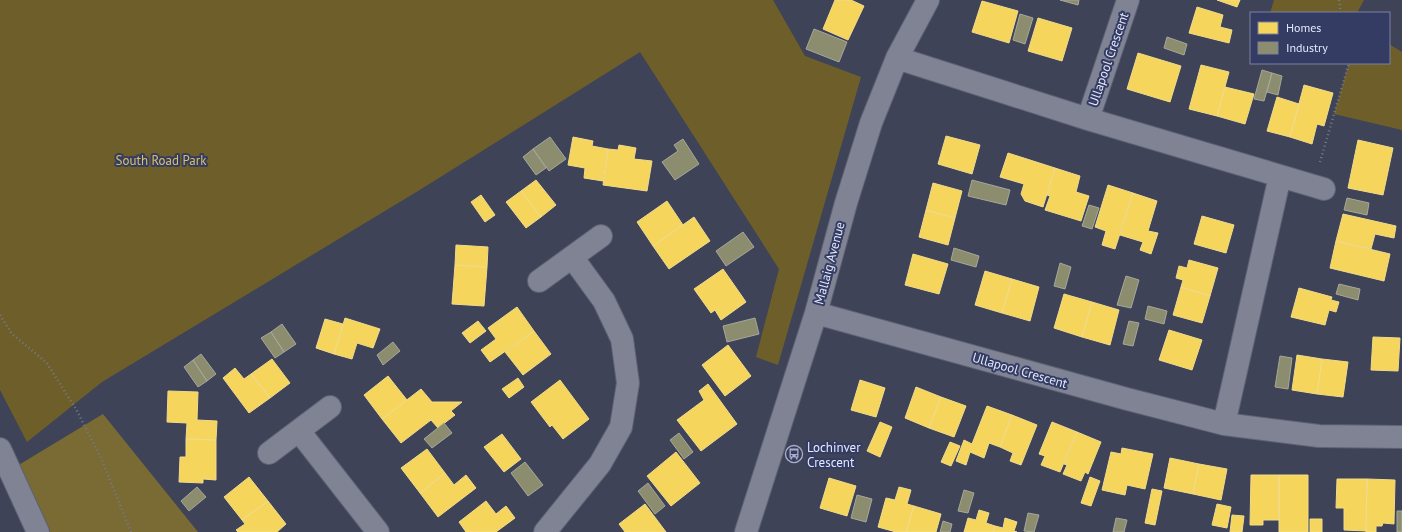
<svg xmlns="http://www.w3.org/2000/svg" width="1402" height="532" font-family="'PT Sans',sans-serif">
	<rect width="100%" height="100%" fill="#3e4358"/>
	<path fill="#6e5f2a" d="M0 0H773L805 56 861 77 778 365 756 357 779 269 640 52 418 191 102 382 27 442 0 390Z
		M1274 0H1364L1357 13H1270Z
		M1389 44 1402 52V130L1334 114 1349 63H1389Z"/>
	<path fill="#7a6b34" d="M103 414 198 532H50L17 466Z"/>
	<path fill="#f6d55c" stroke="#f0db8c" d="M835 0H851L864 6 848 40 823 29Z
		M1217 0H1240L1237 7Z
		M982 1 1018 11 1009 43 972 32Z
		M1197 7 1223 15 1220 27 1232 30 1229 43 1189 33Z
		M1038 18 1072 28 1062 61 1028 51Z
		M1138 53 1181 66 1170 102 1127 89Z
		M1201 65 1229 72 1217 116 1189 109Z
		M1304 85 1333 93 1324 126 1317 124 1312 144 1290 137Z
		M1225 87 1254 94 1245 124 1217 116Z
		M1277 97 1299 104 1290 137 1267 131Z
		M946 136 980 145 972 174 938 164Z
		M573 137 593 141 592 146 608 149 603 181 584 178 585 168 568 165Z
		M1358 140 1393 148 1383 195 1348 188Z
		M619 145 636 148 634 159 652 161 647 191 603 185 608 149 618 150Z
		M1008 153 1055 168 1043 207 1025 201 1021 194 1024 184 1000 177Z
		M1055 168 1080 176 1076 192 1089 196 1081 221 1045 210 1050 196 1047 195Z
		M536 180 556 205 541 217 521 191Z
		M933 183 962 191 955 218 926 210Z
		M1108 185 1133 193 1115 249 1102 245 1106 231 1095 227Z
		M521 191 541 217 526 228 506 202Z
		M1133 193 1157 201 1148 231 1158 233 1151 254 1140 250 1143 242 1120 235Z
		M481 195 495 215 485 222 471 202Z
		M667 201 683 225 653 246 637 222Z
		M926 210 955 218 948 245 919 237Z
		M1343 214 1396 226 1394 238 1375 234 1371 249 1336 241Z
		M1202 216 1234 225 1226 253 1194 244Z
		M694 217 710 241 669 269 653 246Z
		M1336 241 1390 254 1384 281 1330 268Z
		M456 245 488 247 487 267 455 265Z
		M913 254 948 264 939 294 905 285Z
		M1189 260 1218 268 1210 296 1181 287 1183 280 1176 278 1179 266 1187 268Z
		M455 265 487 267 484 306 452 304Z
		M723 269 746 302 721 320 715 310 711 313 694 289Z
		M985 271 1012 279 1002 313 975 305Z
		M1012 279 1039 287 1030 321 1002 313Z
		M1181 287 1210 296 1202 323 1173 315Z
		M1299 288 1332 297 1331 300 1339 302 1336 312 1329 310 1325 325 1291 317Z
		M1064 294 1092 302 1082 337 1054 328Z
		M1092 302 1119 310 1110 345 1082 337Z
		M517 307 534 331 490 362 481 350 496 339 488 328Z
		M345 318 380 329 373 348 357 343 352 359 334 354Z
		M325 319 343 324 334 354 316 348Z
		M478 321 486 331 470 343 462 333Z
		M1169 330 1202 340 1192 370 1159 360Z
		M534 331 551 354 523 375 505 352Z
		M1373 337 1400 338 1398 371 1371 370Z
		M728 345 751 376 725 396 702 365Z
		M1297 355 1322 359 1317 394 1292 390Z
		M272 359 290 383 270 398 251 374Z
		M1322 359 1348 362 1343 397 1317 394Z
		M235 368 244 379 251 374 270 398 249 413 223 378Z
		M388 376 407 400 382 419 364 395Z
		M518 378 524 387 509 398 502 389Z
		M560 380 589 419 563 439 552 425 550 427 531 402Z
		M860 380 885 388 876 417 851 410Z
		M708 384 737 424 701 451 677 420 704 400 699 391Z
		M916 387 941 397 929 428 905 418Z
		M421 389 432 402H462L451 411 455 415 438 428 431 420 401 443 382 419Z
		M168 391 198 392 197 420 217 421 216 440 186 439 187 423 167 422Z
		M941 397 966 406 954 437 929 428Z
		M987 406 1012 415 1000 447 989 443 984 458 970 452 966 465 956 461 964 440 972 444Z
		M1012 415 1037 425 1021 465 1010 461 1013 453 1000 447Z
		M880 422 892 427 880 457 867 451Z
		M1052 422 1077 432 1060 472 1041 465 1045 456 1039 454Z
		M1077 432 1101 442 1088 474 1085 472 1081 481 1063 474 1067 465 1064 464Z
		M502 434 521 459 504 472 484 447Z
		M186 439 216 440V480L203 479V483L179 482 180 457H186Z
		M950 442 960 446 951 466 941 462Z
		M1122 448 1153 454 1145 489 1127 485 1125 495 1102 490 1111 452 1121 454Z
		M427 449 445 473 420 493 401 468Z
		M676 452 700 483 671 506 647 476Z
		M1170 458 1199 464 1193 494 1164 488Z
		M1199 464 1227 469 1221 500 1193 494Z
		M445 473 454 485 466 475 476 488 438 517 420 493Z
		M1251 475H1279V520H1263V525H1250Z
		M1279 475H1308V532H1279Z
		M249 477 268 501 242 520 224 497Z
		M1090 477 1100 481 1091 506 1081 503Z
		M829 478 856 486 847 516 820 508Z
		M1337 479H1367L1366 531 1344 530V508H1336Z
		M1367 479 1395 480 1394 524 1383 523 1382 526H1376V532H1366Z
		M899 487 911 490 907 504 914 506 906 532H896L878 527 886 498 895 500Z
		M1152 489 1162 491 1155 525 1145 523Z
		M268 501 286 524 277 532H238L236 530 245 524 242 520Z
		M486 501 496 514 506 506 515 518 496 532H466L459 522Z
		M645 504 666 532H625L619 524Z
		M1217 504 1231 507 1227 528 1212 525Z
		M914 506 941 514 936 532H906Z
		M979 510 989 513 986 523 995 526 993 532H964L968 518 976 520Z
		M1232 515 1244 516 1242 532H1230Z
		M1005 518 1017 522 1014 531 1017 532H993L995 526 1003 528Z
		M1310 519H1322V532H1310Z"/>
	<path fill="#8c8c6e" stroke="#a6a899" d="M1060 0H1079L1078 5Z
		M1020 14 1033 18 1025 44 1013 40Z
		M814 29 847 42 839 62 806 49Z
		M1167 37 1187 44 1184 55 1164 48Z
		M1262 70 1272 73 1264 101 1254 99Z
		M1272 73 1282 76 1278 95 1267 92Z
		M550 137 566 159 549 171 533 149Z
		M683 139 699 164 675 180 662 162 678 151 674 145Z
		M533 149 546 168 536 175 523 157Z
		M972 180 1010 190 1006 205 968 196Z
		M1347 198 1369 203 1367 215 1344 210Z
		M1089 205 1099 208 1092 229 1082 226Z
		M743 232 754 247 726 266 716 251Z
		M954 248 979 256 976 267 951 260Z
		M1060 263 1071 267 1065 289 1054 286Z
		M1126 276 1139 280 1131 308 1117 305Z
		M1339 284 1360 289 1358 300 1336 294Z
		M1148 306 1167 311 1164 324 1145 319Z
		M755 318 759 334 727 342 723 326Z
		M1129 321 1139 323 1133 346 1123 344Z
		M282 324 296 344 284 352 271 332Z
		M271 332 284 352 275 358 261 338Z
		M393 342 400 351 383 365 377 355Z
		M201 354 216 374 207 381 193 360Z
		M1280 356 1292 358 1288 389 1275 387Z
		M193 360 207 381 198 387 184 367Z
		M444 423 452 433 432 448 424 439Z
		M679 433 693 452 684 459 670 440Z
		M525 462 543 485 528 496 511 473Z
		M648 483 665 506 655 514 638 491Z
		M197 487 206 497 189 511 181 501Z
		M964 490 974 493 968 513 958 511Z
		M857 495 872 499 866 522 851 518Z
		M1397 511H1402V532H1397Z
		M1028 513 1039 515 1034 532 1024 531Z
		M1116 518 1127 520 1124 532H1113Z
		M943 521 952 524 950 532H940Z"/>
	<g fill="none" stroke-linecap="round" stroke-linejoin="round">
		<g stroke="#5d6172" stroke-width="24">
			<path id="street" d="M897 58 1088 119 1324 189
				M1088 119 1128 0
				M539 281 601 236
				M816 313 1127 399 1224 424 1319 436 1402 437
				M1224 424 1280 176
				M299 431 378 532
				M0 449 38 532
				M269 453 330 407
				M545 532 600 464 621 427 628 383 622 339 604 301 572 257
				M746 532 816 313 846 203 871 123 897 58 928 0"/>
		</g>
		<path stroke="#767a8a" stroke-width="2.5" stroke-dasharray="1 3" stroke-linecap="butt" d="M1339 0 1341 13
			M1320 162 1349 63
			M0 315 12 334 46 362 76 409 101 458 131 532"/>
		<use href="#street" stroke="#7f8394" stroke-width="22"/>
	</g>
	<defs>
		<g id="bus-ring" transform="scale(0.9)"><circle r="9.5" fill="#343c63" stroke="#a9aec3" stroke-width="1.5"/><path d="M-5-6H5V4H4V6H2V4H-2V6H-4V4H-5ZM-3.5-4V0h7V-4ZM-3.5 1.2v1.5H-2V1.2ZM2 1.2v1.5H3.5V1.2Z" fill="#a9aec3"/></g>
	</defs>
	<g fill-rule="evenodd">
		<use href="#bus-ring" x="794" y="454"/>
	</g>
	<g text-anchor="middle" stroke-width="4" stroke-linejoin="round" paint-order="stroke">
		<g font-size="13" fill="#e3e8fc" stroke="#343c63">
			<text transform="translate(1108 59) rotate(-71)" y="5">Ullapool Crescent</text>
			<text transform="translate(829 263) rotate(-75)" y="5">Mallaig Avenue</text>
			<text transform="translate(1020 370) rotate(16)" y="5">Ullapool Crescent</text>
		</g>
		<g font-size="13" fill="#dbc162" stroke="#343c63">
			<text x="161" y="165">South Road Park</text>
		</g>
		<g font-size="13" fill="#e3e8fc" stroke="#343c63" text-anchor="start">
			<text x="807" y="452">Lochinver<tspan x="807" dy="15">Crescent</tspan></text>
		</g>
	</g>
	<rect x="1250" y="12" width="140" height="52" fill="#343c63" stroke="#7a81a0"/>
	<rect x="1258" y="22" width="20" height="12" fill="#f6d55c" stroke="#7a81a0"/>
	<text x="1286" y="32" font-size="12" fill="#e3e8fc">Homes</text>
	<rect x="1258" y="42" width="20" height="12" fill="#8c8c6e" stroke="#7a81a0"/>
	<text x="1286" y="52" font-size="12" fill="#e3e8fc">Industry</text>
</svg>
